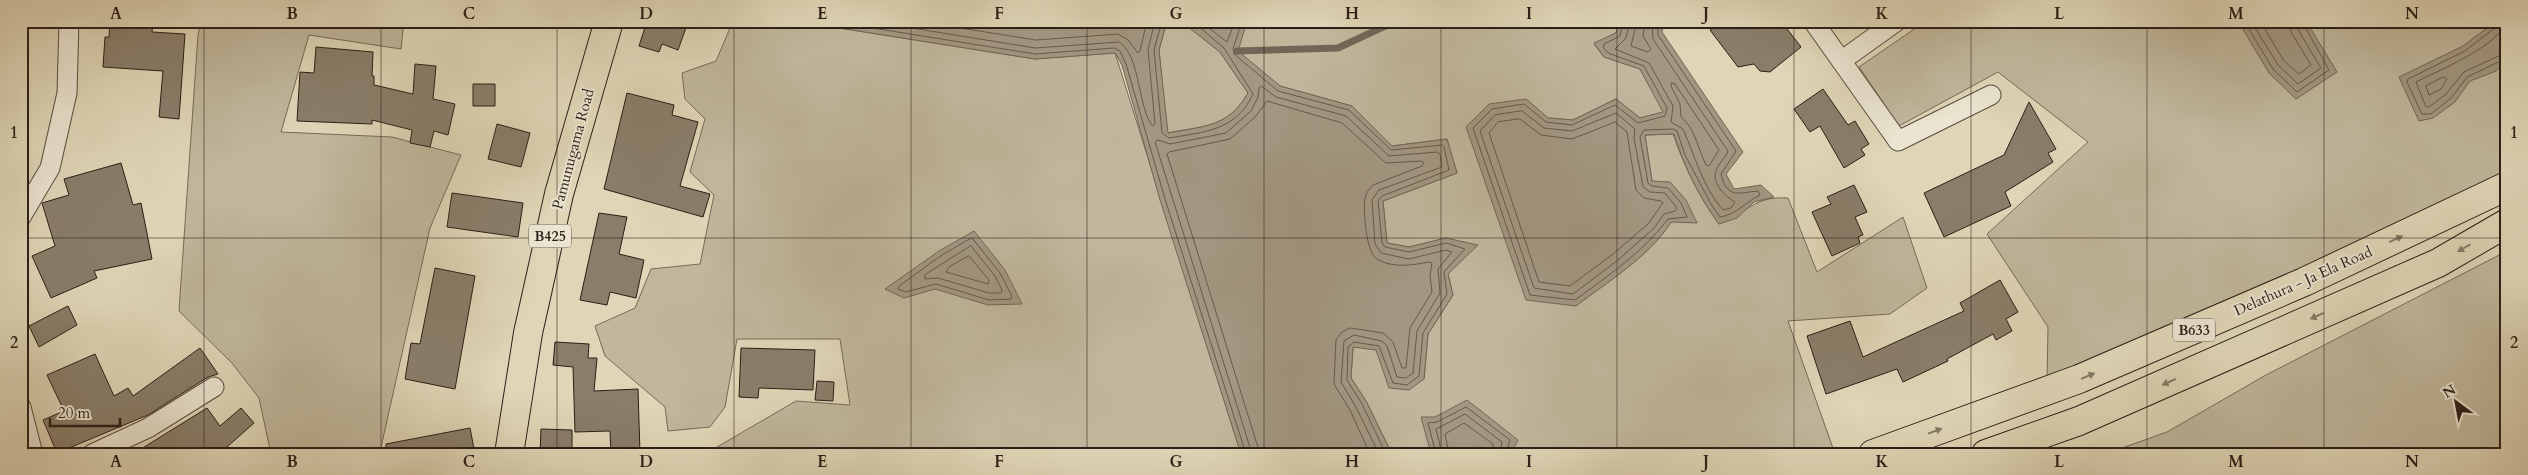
<svg xmlns="http://www.w3.org/2000/svg" width="2528" height="475" font-family="Cardo,serif">
	<rect width="100%" height="100%" fill="#dfd6b7"/>
	<filter id="stains"><feTurbulence type="fractalNoise" baseFrequency=".004" numOctaves="4"/><feColorMatrix values="0 0 0 0 .2 0 0 0 0 .09 0 0 0 0 .02 0 0 0 .5 -.17"/></filter>
	<radialGradient id="worn" r=".72"><stop offset=".6" stop-color="#630" stop-opacity="0"/><stop offset="1" stop-color="#630" stop-opacity=".3"/></radialGradient>
	<path fill="#c0b79c" stroke="#766a5a" d="M201 21H404L401 49 309 35 281 132 392 137 461 155 430 228 380 452 377 454H271L259 398 232 363 179 311 198 35Z
		M733 21H815L814 24 1035 59 1115 53 1241 454H711L712 450 796 401 850 405 840 339H737L725 407 710 427 668 431 665 407 605 356 595 326 635 308 651 269 700 264 714 195 690 172 705 119 685 99 682 73 716 61Z
		M1167 21H1188L1186 25 1220 52 1248 93C1228 128 1203 126 1167 133L1159 50Z
		M1247 21H1619L1616 33 1594 44 1604 57 1640 69 1664 112 1640 118 1616 99 1573 120 1548 118 1526 99 1576 306C1608 281 1649 257 1671 222L1652 181 1645 135 1673 134C1684 166 1699 197 1719 224 1749 213 1752 196 1788 198L1817 272 1903 217 1927 288 1890 314 1788 321 1835 454H1392L1366 401 1351 378 1353 346 1376 350 1424 379 1428 334 1453 295 1448 274 1446 238 1409 247 1387 243 1383 201 1457 173 1447 139 1392 146 1352 106 1280 86 1237 51Z
		M1926 21H1966L1971 28 1980 21H2507V175L2047 382 2048 327 1987 234 2088 142 1998 72 1899 126 1859 67Z
		M2507 251V454H2105L2167 432 2266 375Z"/>
	<path fill="#a29781" stroke="#726757" d="M815 21H1167L1159 50 1168 133C1203 126 1228 128 1248 93L1220 52 1186 25 1188 21H1247L1238 51 1280 86 1352 106 1392 146 1447 139 1457 173 1383 201 1387 243 1409 247 1446 238 1478 245 1448 274 1453 295 1428 334 1424 379 1409 390 1389 388 1376 350 1353 347 1351 378 1366 401 1392 454H1241L1160 200 1122 65 1115 53 1035 59 814 24Z
		M1619 21H1664L1662 32 1743 152 1726 174 1734 189 1761 185 1774 197 1754 202 1737 218 1719 224C1699 197 1684 166 1674 134L1645 135 1652 181 1670 182 1686 200 1697 223 1671 222C1649 257 1608 281 1576 306L1526 300 1466 127 1489 104 1526 99 1548 118 1573 120 1616 99 1640 118 1663 112 1640 69 1604 57 1594 43 1616 33Z
		M2238 21H2306L2337 72 2296 99 2269 73Z
		M2496 21H2507V61L2496 71 2470 81 2455 102 2433 118 2419 121 2399 77 2463 46Z
		M974 231 1005 270 1022 304 988 305 935 289 904 298 885 289 939 251Z
		M1467 400 1518 440 1510 454H1431L1421 417H1435Z"/>
	<g fill="none" stroke-linecap="round" stroke-linejoin="round">
		<path stroke="#665a4c" stroke-width="1" d="M829 21 1035 54 1114 48 1120 51 1126 64 1165 199 1246 454
			M869 21 1035 48 1119 42C1141 55 1138 112 1153 126L1155 124 1148 49 1155 21
			M916 21 1036 40 1118 34 1128 40 1138 53 1140 51 1147 21
			M1162 21 1154 50 1162 133 1169 138C1204 132 1236 131 1253 94L1224 48 1192 21
			M1200 21 1227 42 1235 21
			M1242 21 1233 49 1234 54 1278 91 1349 110 1391 150 1442 145 1444 147 1449 170 1382 196 1378 201 1382 243 1385 247 1409 252 1446 243 1465 249 1444 272 1447 294 1423 333 1419 376 1407 385 1393 383 1379 346 1354 342 1348 347 1347 380 1362 404 1386 454
			M1623 21 1620 36 1604 44 1603 47 1608 53 1644 66 1667 108 1665 116 1638 123 1615 105 1572 125 1546 122 1524 104 1492 109 1473 128 1530 295 1575 300C1608 276 1643 252 1668 219L1687 217 1681 203 1668 188 1652 186 1648 183 1640 137 1644 130 1673 129 1677 131 1685 155 1711 204 1720 217C1736 215 1747 201 1760 195L1758 191C1738 193 1727 199 1721 174L1736 151 1658 35V21
			M1630 21 1626 38 1615 49 1649 63 1673 106 1671 122 1683 129C1695 156 1703 188 1723 210L1731 208 1735 202C1726 197 1711 183 1716 171 1718 163 1726 158 1728 151L1653 39 1652 21
			M1637 21 1631 46 1648 52 1651 49 1643 36 1645 21
			M2244 21 2273 69 2297 92 2329 70 2302 21
			M2251 21 2278 65 2298 84 2321 68 2297 28 2296 21
			M2260 21 2284 61 2299 74 2311 65 2291 32 2288 21
			M2499 21 2496 27 2465 51 2408 79 2407 82 2422 114H2431L2451 98 2467 77 2507 58
			M2505 21C2504 44 2435 72 2416 82L2426 107H2429L2446 94 2464 72 2507 52
			M2444 77 2447 79 2441 89 2429 95 2426 86Z
			M1672 83 1675 84 1719 150 1709 166 1706 165C1698 149 1695 128 1681 117L1680 104 1671 86Z
			M1522 111 1544 128 1572 131 1616 113 1635 129 1634 138 1643 187 1650 192 1665 193 1677 208 1675 211 1664 214 1654 228 1618 260 1573 294 1534 288 1480 131 1495 115Z
			M1520 119 1541 135 1572 139 1615 122 1627 132 1636 190 1644 198 1661 201 1663 203 1648 224 1613 254 1570 286 1539 282 1489 133 1498 122Z
			M972 238 1000 273 1012 296 1011 299 989 300 936 284 905 292 898 289 899 286 942 255Z
			M971 246 995 276 1002 290 1001 293H989L938 278 925 279V275Z
			M969 256 989 280 988 284 946 272 949 267Z
			M1252 454 1155 142 1158 140 1170 144 1226 133 1251 111 1258 97 1259 88 1261 86 1276 97 1346 116 1389 156 1437 152 1440 154 1442 167 1379 190 1372 200 1375 244 1381 253 1409 259 1446 250 1452 252 1438 269 1440 293 1417 331 1413 373 1406 378 1397 377 1387 346 1382 341 1354 335 1344 341 1341 382 1356 407 1379 454
			M1260 454 1167 154 1169 152 1230 139 1255 117 1267 101 1342 123 1386 163 1421 161 1424 163 1422 166 1373 185C1369 189 1366 193 1365 198 1363 211 1366 251 1376 258 1391 269 1413 265 1429 262L1432 263 1430 276 1432 292 1410 328 1406 368H1402L1393 342 1383 333 1350 328 1342 332 1336 340 1334 384 1350 410 1370 454
			M1436 454 1428 423 1437 422 1466 407 1510 440 1506 454
			M1442 454 1436 429 1465 414 1502 442 1500 454
			M1449 454 1445 434 1464 423 1493 444 1492 454"/>
		<path stroke="#726757" stroke-width="7" d="M1237 51 1338 48 1396 21"/>
	</g>
	<path fill="#897e6a" stroke="#2b1e17" d="M110 21H153L152 32 185 34 179 119 159 117 163 71 103 67 105 37H109Z
		M647 21H676L687 25 678 50 662 44 659 52 639 46Z
		M1721 21H1781L1801 47 1770 72 1760 71 1754 64 1738 67 1710 30Z
		M316 47 373 52 372 76H374V85L413 94 415 64 436 66 433 99 455 104 448 135 434 131 430 147 410 143 412 130 372 120V124L297 121 300 72 314 73Z
		M473 84H495V106H473Z
		M1823 89 1848 125 1855 121 1869 144 1861 149 1865 155 1844 168 1820 126 1810 132 1794 109Z
		M627 93 674 105 672 115 698 122 680 186 710 194 703 217 604 189Z
		M2029 102 2056 149 2048 153 2053 162 2005 192 2011 206 1944 237 1924 193 2004 155Z
		M497 124 530 133 521 167 488 159Z
		M121 163 133 205 141 203 152 259 94 271 97 278 51 298 32 256 55 246 42 203 69 195 64 179Z
		M1854 185 1867 212 1855 217 1863 235 1858 237 1860 243 1832 256 1812 212 1831 204 1827 197Z
		M452 193 523 203 518 237 447 227Z
		M599 213 627 217 619 254 644 260 636 298 610 292 607 305 580 300Z
		M435 268 475 276 455 389 405 379 411 343 420 344Z
		M2000 280 2018 312 2006 319 2012 331 1996 340 1993 334 1947 359 1948 361 1903 382 1897 369 1826 394 1807 336 1850 321 1863 357 1964 311 1960 303Z
		M68 306 77 325 39 347 29 326Z
		M555 342 589 344 588 358H597L594 391 638 389 640 454H611L610 431 575 432 573 367 553 365Z
		M200 348 218 374 208 377 148 415 57 453 43 420 64 411 47 375 95 354 114 396 128 388 133 396Z
		M741 348 815 350 813 390 759 388 758 398 739 397Z
		M817 381 834 382 833 401 815 400Z
		M207 408 220 426 241 408 254 423 219 454H133Z
		M470 428 475 454H386V444Z
		M541 429 572 430V454H540Z"/>
	<g fill="none" stroke-linecap="round" stroke-linejoin="round">
		<g stroke="#584c3f" stroke-width="21">
			<path id="minor" d="M1813 21 1898 141 1991 95
				M1841 61 1897 21
				M21 217 50 168 67 93 69 21
				M21 407 33 454
				M92 454 148 428 214 387"/>
		</g>
		<g stroke="#2b1e17" stroke-width="30">
			<path id="primary" d="M509 454 528 333 559 194 609 21
				M1873 454 2079 379 2304 282 2507 186
				M1986 454 2079 421 2438 263 2507 223"/>
		</g>
		<use href="#minor" stroke="#eae4d0" stroke-width="19"/>
		<use href="#primary" stroke="#dfd6b7" stroke-width="28"/>
	</g>
	<defs><path id="oneway-solid" d="M-6-.8H1V-3.2L6.5 0L1 3.2V.8H-6Z" transform="scale(1.25)"/></defs>
	<g fill="#857a67">
		<use href="#oneway-solid" transform="translate(2396 239) rotate(-25)"/>
		<use href="#oneway-solid" transform="translate(2464 248) rotate(150)"/>
		<use href="#oneway-solid" transform="translate(2317 316) rotate(156)"/>
		<use href="#oneway-solid" transform="translate(2088 376) rotate(-23)"/>
		<use href="#oneway-solid" transform="translate(2169 382) rotate(156)"/>
		<use href="#oneway-solid" transform="translate(1935 431) rotate(-20)"/>
	</g>
	<path fill="none" stroke="#2b1e17" stroke-width="1" stroke-opacity="0.55" d="M204 21V454M381 21V454M557 21V454M734 21V454M911 21V454M1087 21V454M1264 21V454M1441 21V454M1617 21V454M1794 21V454M1971 21V454M2147 21V454M2324 21V454M21 238H2507"/>
	<g text-anchor="middle" stroke-width="4" stroke-linejoin="round" paint-order="stroke">
		<g fill="#eae4d0" stroke="#64594e" stroke-width="1">
			<rect x="529" y="224.5" width="42" height="23" rx="4"/>
			<rect x="2173" y="318.5" width="42" height="23" rx="4"/>
		</g>
		<g font-size="14" font-weight="bold" fill="#2b1e17">
			<text x="550" y="241">B425</text>
			<text x="2194" y="335">B633</text>
		</g>
		<g font-size="15" fill="#2b1e17" stroke="#eae4d0">
			<text transform="translate(573 149) rotate(-75)" y="5">Pamunugama Road</text>
			<text transform="translate(2303 281) rotate(-24)" y="5">Delathura - Ja Ela Road</text>
		</g>
	</g>
	<rect width="2528" height="475" fill="none" stroke="#dfd6b7" stroke-width="55"/>
	<g transform="translate(2456 402) rotate(328)" stroke="#eae4d0" stroke-width="4" paint-order="stroke">
	<path d="M0-4L9 19L0 12L-9 19Z" fill="#2b1e17"/>
	<text y="-8" font-size="14" font-weight="bold" text-anchor="middle" fill="#2b1e17">N</text>
	</g>
	<path d="M50 418v8h70v-8" fill="none" stroke="#2b1e17" stroke-width="2.5"/>
	<text x="58" y="418" font-size="15" fill="#2b1e17" stroke="#eae4d0" stroke-width="4" paint-order="stroke">20 m</text>
	<rect x="28" y="28" width="2472" height="420" fill="none" stroke="#2b1e17" stroke-width="2"/>
	<g font-size="16" text-anchor="middle" font-weight="bold" fill="#2b1e17">
		<text x="116" y="19">A</text>
		<text x="292" y="19">B</text>
		<text x="469" y="19">C</text>
		<text x="646" y="19">D</text>
		<text x="822" y="19">E</text>
		<text x="999" y="19">F</text>
		<text x="1176" y="19">G</text>
		<text x="1352" y="19">H</text>
		<text x="1529" y="19">I</text>
		<text x="1706" y="19">J</text>
		<text x="1882" y="19">K</text>
		<text x="2059" y="19">L</text>
		<text x="2236" y="19">M</text>
		<text x="2412" y="19">N</text>
		<text x="14" y="138">1</text>
		<text x="2514" y="138">1</text>
		<text x="14" y="348">2</text>
		<text x="2514" y="348">2</text>
		<text x="116" y="467">A</text>
		<text x="292" y="467">B</text>
		<text x="469" y="467">C</text>
		<text x="646" y="467">D</text>
		<text x="822" y="467">E</text>
		<text x="999" y="467">F</text>
		<text x="1176" y="467">G</text>
		<text x="1352" y="467">H</text>
		<text x="1529" y="467">I</text>
		<text x="1706" y="467">J</text>
		<text x="1882" y="467">K</text>
		<text x="2059" y="467">L</text>
		<text x="2236" y="467">M</text>
		<text x="2412" y="467">N</text>
	</g>
	<rect width="100%" height="100%" filter="url(#stains)"/>
	<rect width="100%" height="100%" fill="url(#worn)"/>
</svg>
